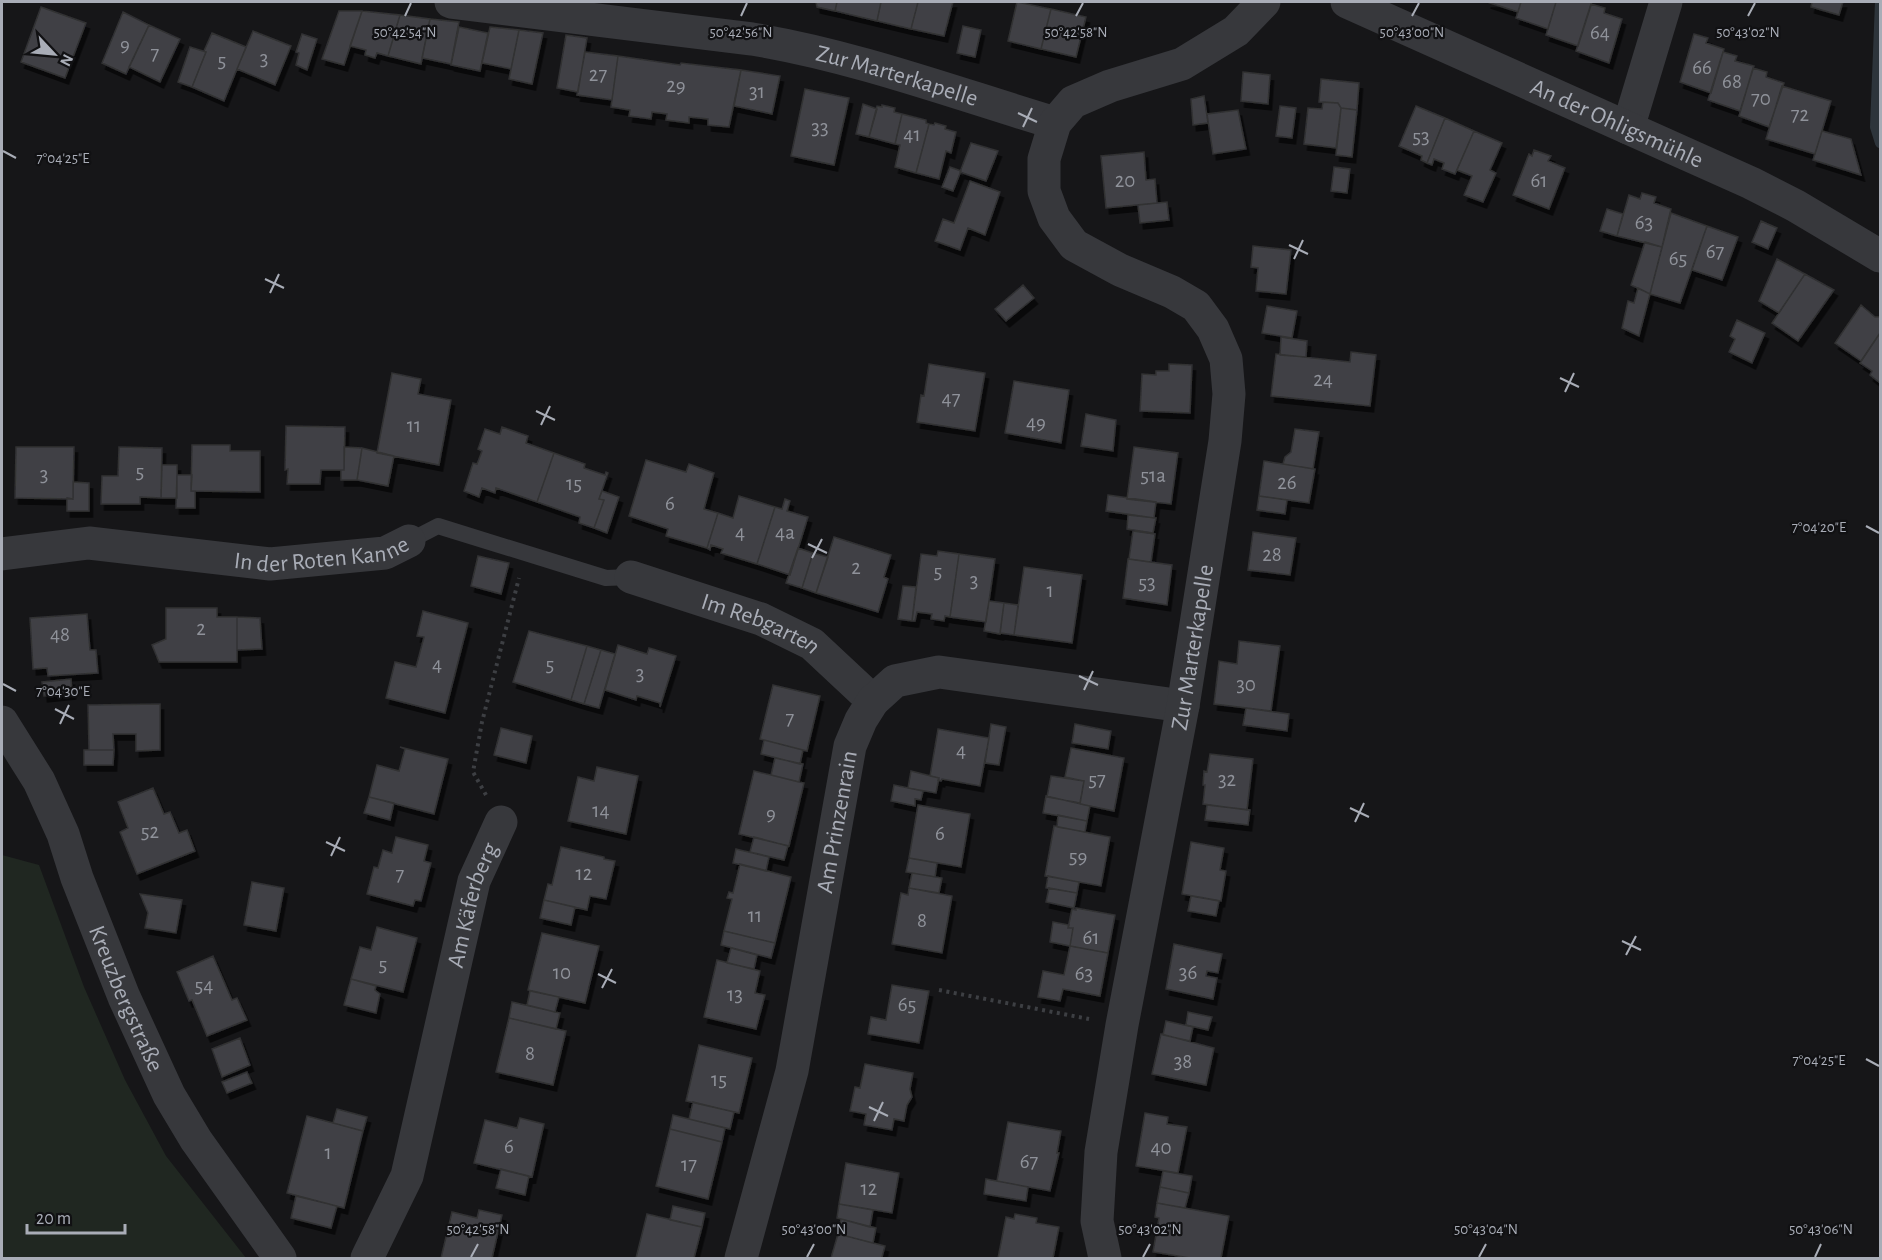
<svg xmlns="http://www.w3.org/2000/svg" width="1882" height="1260" font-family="'Alegreya Sans',sans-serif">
	<defs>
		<filter id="shadow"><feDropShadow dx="3.5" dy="6" stdDeviation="0" flood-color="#0009"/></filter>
	</defs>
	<rect width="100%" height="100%" fill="#161618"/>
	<path fill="#202721" d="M2 855 39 865 84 987 125 1080 166 1156 246 1258H2Z"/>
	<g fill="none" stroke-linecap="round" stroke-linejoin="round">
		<path stroke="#2d343b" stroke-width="10" d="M1880 2 1875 127 1880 143"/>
	</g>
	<path fill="#404144" stroke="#303033" stroke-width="1.5" filter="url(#shadow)" d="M816 2H837L835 11 817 7Z
		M837 2H881L877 21 835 11Z
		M881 2H918L911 29 877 21Z
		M918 2H953L944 36 911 29Z
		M1017 2 1051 9 1041 49 1008 41Z
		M1487 2H1521L1518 12Z
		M1521 2H1556L1548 29 1516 18Z
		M1556 2H1592L1578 46 1546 35Z
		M1812 2H1843L1839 15 1811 7Z
		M1591 4 1605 8 1604 13 1622 19 1609 63 1576 51Z
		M41 7 86 23 65 78 21 62Z
		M1051 9 1086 17 1076 57 1041 49Z
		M339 11H362L344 65 322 59Z
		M362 11 400 15 388 56 377 53 375 58 365 55 366 50 350 46Z
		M123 12 149 25 126 74 102 63Z
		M400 15 430 19 421 64 388 56Z
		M430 19 459 22 451 64 422 58Z
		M149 25 180 39 160 82 129 67Z
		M963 26 981 30 975 57 957 53Z
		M459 27 488 33 480 71 451 65Z
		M490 27 519 30 511 69 482 63Z
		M519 30 543 33 532 84 509 79Z
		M253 31 291 46 275 85 237 69Z
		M212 33 246 47 224 101 192 87 206 52 204 51Z
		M302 34 317 39 307 70 296 65 299 53 296 52Z
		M1694 34 1708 38 1706 43 1724 49 1711 93 1680 82Z
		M566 35 587 38 578 92 557 88Z
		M190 47 206 52 192 87 178 82Z
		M585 52 618 56 612 100 577 95Z
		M1723 52 1737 56 1735 61 1754 66 1740 111 1708 100Z
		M618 56 680 65 681 63 741 70 729 127 708 125V119L689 117V123L666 120 667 114 652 112 651 119 629 116 630 110 611 107Z
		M1753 68 1767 72 1766 77 1784 83 1769 127 1739 116Z
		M741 70 780 76 772 114 734 106Z
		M1243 72 1270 75 1268 104 1241 101Z
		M1321 79 1359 83 1357 110 1341 108 1338 103 1319 102Z
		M1782 86 1831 101 1815 154 1766 139Z
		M805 89 849 98 834 165 791 156Z
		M1204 96 1208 123 1193 125 1191 99Z
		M1323 102 1338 103 1341 108 1336 148 1304 144 1308 108 1322 109Z
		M863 104 877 109 869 137 856 134Z
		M882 105 895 108 894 112 902 114 895 144 869 137 877 106 882 107Z
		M1280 106 1296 108 1292 138 1276 136Z
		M1416 106 1445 118 1427 163 1421 160 1422 156 1399 146Z
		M1341 108 1357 110 1352 157 1336 155Z
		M1238 110 1246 149 1213 154 1207 114Z
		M902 114 926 120V123L929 124 916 173 895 167 900 145 895 144Z
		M1445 118 1474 131 1455 174 1442 169 1444 163 1434 159 1432 165 1427 163Z
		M935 123 946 126 945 129 956 132 951 153 946 151 939 179 916 173 929 124 934 125Z
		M1474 131 1502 143 1490 170 1496 173 1483 202 1464 195 1472 176 1457 170Z
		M1822 131 1851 139 1861 175 1813 160Z
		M971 143 998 151 986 181 960 172Z
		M1534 150 1551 156 1548 161 1565 168 1549 209 1513 195 1529 154 1532 156Z
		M1144 152 1146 180 1155 179 1157 203 1106 208 1101 156Z
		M950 167 961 171 953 191 942 187Z
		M1334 167 1350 169 1347 193 1331 191Z
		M970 181 1000 192 985 235 968 228 960 250 935 241 943 219 954 223Z
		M1642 193 1656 197 1654 203 1671 209 1662 247 1617 236 1629 195 1640 199Z
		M1167 202 1169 220 1140 223 1138 205Z
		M1607 209 1623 214 1617 236 1600 231Z
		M1671 213 1707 226 1680 303 1650 294Z
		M1761 221 1777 228 1768 249 1752 242Z
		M1707 226 1738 237 1722 280 1692 270Z
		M1645 242 1662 247 1650 294 1631 285Z
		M1253 246 1291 250 1286 294 1256 291 1258 268 1251 267Z
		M1777 259 1805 274 1779 313 1759 301Z
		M1805 274 1834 290 1798 341 1772 323Z
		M1023 285 1034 298 1006 321 995 309Z
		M1638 288 1650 294 1639 336 1622 328 1628 301 1634 303Z
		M1861 305 1875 317H1880V333L1861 361 1835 343Z
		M1267 306 1297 311 1292 338 1262 333Z
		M1737 320 1765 333 1752 363 1729 352 1735 339 1730 336Z
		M1880 333V383L1870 375 1872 371 1860 363Z
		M1281 337 1307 341 1306 357 1280 355Z
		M1351 352 1376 355 1370 406 1271 396 1276 354 1350 362Z
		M929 364 985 373 975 431 917 422 921 395 924 396Z
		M1169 364 1192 365 1190 413 1140 411 1142 374 1156 375V371H1169Z
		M392 373 421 379 418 394 451 400 439 465 377 453Z
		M1014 381 1069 390 1061 443 1005 433Z
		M1086 414 1116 420 1113 451 1081 446Z
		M286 426 345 427 344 470H321L320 484H287L288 469 285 470Z
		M502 427 528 436 526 443 554 453 537 502 496 488 495 493 482 488 479 497 464 491 473 463 477 464 482 451 478 449 485 429 500 434Z
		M1295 429 1319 432 1313 469 1283 464 1285 457 1291 452Z
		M192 445H230V451H260V492L191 491Z
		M16 447H74L73 499 15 498Z
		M119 447 162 448 161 498 140 497V504H101L102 476H118Z
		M344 447 362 448 357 480H341V470H344Z
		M1134 447 1178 453 1171 504 1127 499Z
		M362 448 394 456 388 486 357 480Z
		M554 453 585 464 584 468 605 475 606 472 608 473 599 499 604 500 594 528 579 523 580 517 537 502Z
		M646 460 686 472 689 464 714 473 704 509 718 513 707 548 666 536 668 529 629 516Z
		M1264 461 1315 469 1309 503 1259 496Z
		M162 465H177V498H161Z
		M177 475H192L191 491H195V508H176Z
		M73 482 89 483V511H67V498L73 499Z
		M602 491 619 497 607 533 594 528 604 500 599 499Z
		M1108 495 1156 502 1154 518 1106 511Z
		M739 496 775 507 757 564 721 553 723 549 711 545 710 550 707 548 718 513 733 518Z
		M1259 496 1287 500 1285 514 1257 510Z
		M785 499 790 501 787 511 808 517 790 575 757 564 775 507 782 509Z
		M1128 515 1156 518 1153 533 1127 529Z
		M1133 531 1155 534 1151 562 1129 559Z
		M1253 532 1296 538 1290 575 1248 570Z
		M834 537 891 555 884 577 888 579 878 612 816 593Z
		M798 548 813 553 802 588 786 583Z
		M938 551 959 554 950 617 945 616 944 621 931 619 932 614 917 612 915 621H912L921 554 937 556Z
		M813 553 828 557 816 593 802 588Z
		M959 554 995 559 986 622 950 617Z
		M478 556 509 563 501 594 471 586Z
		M1128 559 1172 565 1167 605 1123 598Z
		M1024 567 1082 575 1072 643 1014 635Z
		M903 586 916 587 912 621 898 619Z
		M989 601 1004 603 1000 634 984 631Z
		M1004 603 1018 605 1014 635 1000 633Z
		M166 608H217V617H237V662H159L152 645 166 639Z
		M423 611 468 623 445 713 386 698 395 662 416 667 424 637 417 636Z
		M87 614 90 650H96L98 673 48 676 47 668 33 669 30 618Z
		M237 617 260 618 262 649 237 650Z
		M529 631 587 646 571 700 513 682Z
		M1239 641 1280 646 1271 711 1214 704 1219 661 1237 664Z
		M618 645 647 654 649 648 676 656 660 707V703L637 696 636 700 605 690Z
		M587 646 601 650 584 704 571 700Z
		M601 650 615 654 599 708 584 704Z
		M71 679 72 693 44 696 42 682Z
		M773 685 820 696 807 751 760 739Z
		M160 704V750L136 751V734H113L114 750H89L88 705Z
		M1246 708 1289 714 1287 731 1243 725Z
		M991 724 1006 727 999 765 985 763Z
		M1075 724 1111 731 1108 749 1072 743Z
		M501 728 532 736 526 763 494 755Z
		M938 729 989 738 980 786 942 779 941 781 938 780 939 778 930 776Z
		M764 740 803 750 800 764 761 754Z
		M400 747 448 759 434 814 369 797 377 765 399 771 405 749Z
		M1071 748 1124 758 1114 811 1080 804 1084 781 1065 777Z
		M84 750H114L113 765H84Z
		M1210 754 1253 759 1247 810 1203 804 1205 785H1203L1204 771 1207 772Z
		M775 758 803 764 799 782 771 775Z
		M597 767 638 776 626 834 568 821 578 777 594 781Z
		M754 771 804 783 789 846 739 834Z
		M911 771 939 778 936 793 908 788Z
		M1051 776 1084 781 1080 803 1047 797Z
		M894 785 923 791 921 800 915 799V806L891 801Z
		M153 788 164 814 170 812 179 833 187 830 195 851 137 874 120 832 128 828 118 802Z
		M1046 796 1090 806 1087 821 1043 813Z
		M369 797 394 803 390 820 364 813Z
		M918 805 970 814 961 867 909 858Z
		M1207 805 1250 810 1248 825 1205 820Z
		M1058 815 1087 821 1085 832 1057 827Z
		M1054 826 1110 837 1101 886 1045 876Z
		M396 837 428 845 424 861 431 863 421 901 415 900 413 906 367 894 374 867 378 868 383 850 392 853Z
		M754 837 788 846 784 860 750 852Z
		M1191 842 1224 848 1220 870 1226 871 1221 901 1182 894Z
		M561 847 604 857V859L615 861 606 899 590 896 587 910 544 900 548 884 552 885Z
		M736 849 769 857 766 871 733 863Z
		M909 858 937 863 935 877 906 872Z
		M740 864 791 877 775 943 724 931 732 899 727 898 729 892 733 893Z
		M912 873 942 878 939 893 909 888Z
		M1048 876 1079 882 1077 893 1046 888Z
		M252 882 284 888 276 931 244 925Z
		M909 888 952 896 942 953 892 944 901 893 908 895Z
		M1049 888 1077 893 1074 908 1046 902Z
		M140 894 182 900 176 933 145 928 148 913Z
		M1191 896 1219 901 1216 916 1188 911Z
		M544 900 575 907 571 925 540 918Z
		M1076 908 1115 915 1108 953 1070 946 1073 928H1068L1072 909 1076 910Z
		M1053 922 1069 925 1068 928H1073L1070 946 1050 942Z
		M377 927 417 938 403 992 351 979 360 947 371 950Z
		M724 931 775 943 771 958 721 945Z
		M542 933 599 946 585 1003 528 990Z
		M1174 944 1222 954 1218 973 1207 971 1206 976 1217 978 1213 999 1166 989Z
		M1070 946 1108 953 1100 996 1063 989 1060 1001 1038 997 1043 971 1064 975Z
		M731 948 757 955 754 969 727 963Z
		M213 956 232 1000 237 998 247 1020 207 1036 192 1000 189 1001 177 972Z
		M717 960 760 971 755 993 765 995 756 1029 704 1017Z
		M351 979 376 986 375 990 380 994 376 1013 344 1005Z
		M892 985 929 991 919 1043 868 1034 871 1017 886 1020Z
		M530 991 559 997 555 1012 527 1005Z
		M512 1002 560 1013 556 1029 509 1018Z
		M1188 1012 1212 1017 1208 1030 1186 1025Z
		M509 1018 566 1031 553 1085 496 1072Z
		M1166 1021 1193 1027 1190 1041 1163 1035Z
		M1161 1034 1214 1048 1206 1085 1152 1074Z
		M240 1038 250 1065 222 1077 212 1049Z
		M699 1045 752 1058 739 1113 686 1101Z
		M865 1064 913 1073 910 1089 912 1097 907 1105 904 1121 894 1119 892 1130 864 1125 866 1114 850 1111 855 1087 860 1088Z
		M247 1072 252 1083 227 1093 222 1082Z
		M693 1102 734 1112 730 1129 689 1119Z
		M337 1109 367 1117 363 1131 333 1123Z
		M1145 1113 1168 1117 1167 1124 1187 1127 1178 1173 1136 1166Z
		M673 1115 725 1128 722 1142 670 1129Z
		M307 1116 363 1131 344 1208 287 1193Z
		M520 1118 544 1124 532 1177 474 1163 485 1120 517 1128Z
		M1008 1122 1061 1131 1057 1153H1059L1050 1191 997 1181Z
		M670 1129 722 1142 708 1199 656 1186Z
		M846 1163 899 1173 892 1213 839 1204Z
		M501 1169 529 1176 525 1195 496 1188Z
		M1163 1171 1192 1176 1189 1193 1160 1187Z
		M986 1179 1028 1187 1026 1201 984 1194Z
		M1160 1187 1189 1193 1185 1208 1157 1203Z
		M296 1196 337 1206 331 1228 291 1218Z
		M1157 1203 1229 1216 1221 1258H1190L1153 1252 1159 1218 1155 1217Z
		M839 1204 873 1210 870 1227 837 1218Z
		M673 1206 705 1213 702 1227 670 1220Z
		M479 1210 502 1215 492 1258H494H441L452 1212 477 1218Z
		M647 1214 702 1227 694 1258H636Z
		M1015 1214 1037 1218 1036 1223 1059 1227 1053 1258H998L1006 1217 1014 1219Z
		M841 1219 876 1228 873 1243 838 1234Z
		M838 1234 885 1246 882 1257 884 1258H831Z"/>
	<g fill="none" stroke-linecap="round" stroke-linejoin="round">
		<path stroke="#3d3f43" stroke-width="4" stroke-dasharray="3 4.5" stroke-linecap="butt" d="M486 795 473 772 482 722 519 578
			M939 990 1089 1019"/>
		<path stroke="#37383c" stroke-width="16" d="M409 541 438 526 606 578 631 577"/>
		<g stroke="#37383c" stroke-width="33">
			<path id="s1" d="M451 2 752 39C855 56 955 93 1055 123"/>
			<path d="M1628 128 1666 2"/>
			<path id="s2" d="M2 554 89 543 270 564 385 553 409 541"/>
			<path id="s3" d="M631 577 761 619 812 644 873 701"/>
			<path id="s4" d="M2 722 39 781 63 834 77 878 124 997 169 1095 196 1140 280 1258"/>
			<path id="s5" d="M367 1258 407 1176 474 881 501 822"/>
			<path id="s6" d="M741 1258 792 1071 850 746 861 720 873 701 895 681 939 672 1183 706"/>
			<path id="s7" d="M1105 1258 1097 1221 1101 1152 1122 1025 1183 706 1225 441 1229 394 1226 359 1213 329 1196 306 1172 292 1120 270 1074 245 1054 218 1044 191V159L1055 123 1073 102 1110 86 1182 64 1236 31 1264 2"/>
		</g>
		<path stroke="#37383c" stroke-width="33" id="s8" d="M1347 2 1751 183 1796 206 1880 256"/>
	</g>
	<path fill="none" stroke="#a9adb7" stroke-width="2" d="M405 16 411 3M741 16 747 3M1076 16 1083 3M1412 16 1419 3M1748 16 1755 3M1018 113 1037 122M1023 127 1032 108M3 151 16 158M1289 245 1308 254M1294 259 1303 240M265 279 284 288M270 293 279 274M1560 378 1579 387M1565 392 1574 373M536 411 555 420M541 425 550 406M1866 526 1879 533M808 544 827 553M812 558 822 539M1079 676 1098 685M3 684 16 691M1084 690 1093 671M55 709 74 719M60 724 69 705M1350 808 1369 817M1355 822 1364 803M326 842 345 851M331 856 340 837M1622 941 1641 950M1626 955 1636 936M598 974 616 983M602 988 612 969M1866 1059 1879 1066M869 1107 888 1116M874 1121 883 1102M471 1257 478 1244M807 1257 814 1244M1143 1257 1150 1244M1479 1257 1486 1244M1815 1257 1821 1244"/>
	<g text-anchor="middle" stroke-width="4.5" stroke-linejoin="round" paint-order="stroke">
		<g font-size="21" fill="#8f929a">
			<text x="1600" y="39">64</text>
			<text x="125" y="51">9</text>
			<text x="155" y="60">7</text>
			<text x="264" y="65">3</text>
			<text x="222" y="67">5</text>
			<text x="1702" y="74">66</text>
			<text x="598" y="81">27</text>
			<text x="1732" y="88">68</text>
			<text x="676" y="92">29</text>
			<text x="757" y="98">31</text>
			<text x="1761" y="105">70</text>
			<text x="1800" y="121">72</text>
			<text x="820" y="134">33</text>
			<text x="912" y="141">41</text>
			<text x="1421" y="143">53</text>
			<text x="1125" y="187">20</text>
			<text x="1539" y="187">61</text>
			<text x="1644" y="229">63</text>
			<text x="1715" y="258">67</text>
			<text x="1678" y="265">65</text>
			<text x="1323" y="386">24</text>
			<text x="951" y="405">47</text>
			<text x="1036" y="429">49</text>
			<text x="414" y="432">11</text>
			<text x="140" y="478">5</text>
			<text x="44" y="481">3</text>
			<text x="1153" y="482">51a</text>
			<text x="1287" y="489">26</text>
			<text x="574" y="490">15</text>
			<text x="670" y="510">6</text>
			<text x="740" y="539">4</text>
			<text x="785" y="539">4a</text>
			<text x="1272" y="561">28</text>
			<text x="856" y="574">2</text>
			<text x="938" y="578">5</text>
			<text x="974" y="587">3</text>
			<text x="1147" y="589">53</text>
			<text x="1050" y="597">1</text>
			<text x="201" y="635">2</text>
			<text x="60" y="641">48</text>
			<text x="437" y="671">4</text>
			<text x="550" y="671">5</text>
			<text x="640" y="680">3</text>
			<text x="1246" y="691">30</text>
			<text x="790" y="725">7</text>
			<text x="961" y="757">4</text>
			<text x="1097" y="786">57</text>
			<text x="1227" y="786">32</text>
			<text x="601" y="817">14</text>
			<text x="771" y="820">9</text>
			<text x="150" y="838">52</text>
			<text x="940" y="840">6</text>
			<text x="1078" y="863">59</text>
			<text x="584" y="880">12</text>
			<text x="400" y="881">7</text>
			<text x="755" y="922">11</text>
			<text x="922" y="927">8</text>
			<text x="1091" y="944">61</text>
			<text x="383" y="971">5</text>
			<text x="562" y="979">10</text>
			<text x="1188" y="979">36</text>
			<text x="1084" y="980">63</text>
			<text x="204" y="992">54</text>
			<text x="735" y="1001">13</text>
			<text x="907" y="1011">65</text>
			<text x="530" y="1060">8</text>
			<text x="1183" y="1068">38</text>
			<text x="719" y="1086">15</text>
			<text x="509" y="1153">6</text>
			<text x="1161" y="1154">40</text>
			<text x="328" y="1159">1</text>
			<text x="1029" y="1168">67</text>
			<text x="689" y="1171">17</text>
			<text x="869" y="1195">12</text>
		</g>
		<g font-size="24" fill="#a9adb7" stroke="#111113">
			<text dy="8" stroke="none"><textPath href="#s1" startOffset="453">Zur Marterkapelle</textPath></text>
			<text dy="8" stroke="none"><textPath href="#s8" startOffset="296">An der Ohligsmühle</textPath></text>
			<text dy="8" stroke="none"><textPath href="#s2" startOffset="322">In der Roten Kanne</textPath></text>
			<text dy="8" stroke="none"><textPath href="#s3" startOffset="138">Im Rebgarten</textPath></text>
			<text dy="8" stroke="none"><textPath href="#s7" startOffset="620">Zur Marterkapelle</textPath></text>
			<text dy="8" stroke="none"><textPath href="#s6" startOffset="447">Am Prinzenrain</textPath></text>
			<text dy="8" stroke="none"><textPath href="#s5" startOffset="370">Am Käferberg</textPath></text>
			<text dy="8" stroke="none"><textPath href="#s4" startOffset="304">Kreuzbergstraße</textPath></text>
		</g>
	</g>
	<g font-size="15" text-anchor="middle" fill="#a9adb7" stroke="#111113" stroke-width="4.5" stroke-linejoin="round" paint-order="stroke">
		<text x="405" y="37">50°42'54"N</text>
		<text x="741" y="37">50°42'56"N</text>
		<text x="1076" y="37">50°42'58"N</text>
		<text x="1412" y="37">50°43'00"N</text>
		<text x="1748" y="37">50°43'02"N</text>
		<text x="63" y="163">7°04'25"E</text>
		<text x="1819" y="532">7°04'20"E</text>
		<text x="63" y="696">7°04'30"E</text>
		<text x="1819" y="1065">7°04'25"E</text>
		<text x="478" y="1234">50°42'58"N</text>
		<text x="814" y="1234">50°43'00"N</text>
		<text x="1150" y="1234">50°43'02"N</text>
		<text x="1486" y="1234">50°43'04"N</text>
		<text x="1821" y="1234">50°43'06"N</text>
	</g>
	<rect width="1882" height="1260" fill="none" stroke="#a9adb7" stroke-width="6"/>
	<g transform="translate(54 54) rotate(116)" stroke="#111113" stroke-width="4.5" paint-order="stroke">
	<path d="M0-4.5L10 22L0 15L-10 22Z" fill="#a9adb7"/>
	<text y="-9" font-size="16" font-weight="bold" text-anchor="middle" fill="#a9adb7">N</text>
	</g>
	<path d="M27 1224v9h98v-9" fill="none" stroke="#a9adb7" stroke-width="3"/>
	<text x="36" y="1224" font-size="18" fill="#a9adb7" stroke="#111113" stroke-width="4.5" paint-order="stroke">20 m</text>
</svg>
